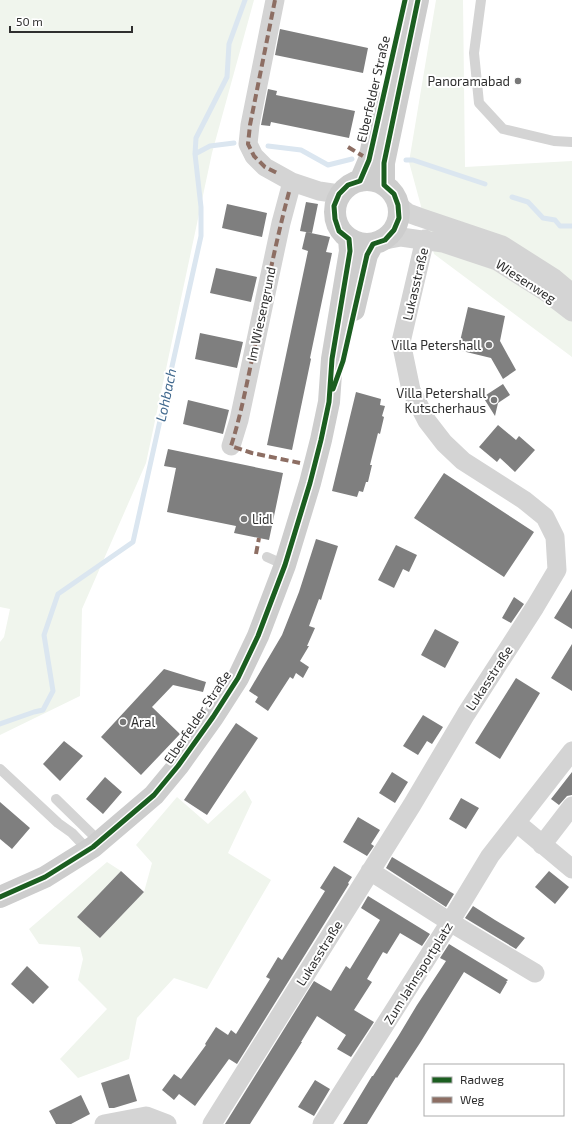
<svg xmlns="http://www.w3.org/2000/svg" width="572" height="1124" font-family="'Exo 2',sans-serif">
	<rect width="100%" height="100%" fill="#fff"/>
	<path fill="#f0f5ed" d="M0 0H254L212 153 146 463 82 609 80 696 0 735V642L4 637 10 609 0 607Z
		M436 0H463L465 167 572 161V357L434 254 409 162Z
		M245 790 252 802 228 853 271 880 207 989 174 978 137 1018 129 1059 78 1078 60 1059 107 1009 78 980 83 959 80 947 39 944 29 929 107 862 121 871 77 917 100 938 144 892 152 863 136 845 177 797 208 824Z"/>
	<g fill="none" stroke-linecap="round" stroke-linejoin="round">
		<path stroke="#dbe6f0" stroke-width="5" d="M268 146 301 150 328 165 352 159
			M195 154 210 146 234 143
			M406 160H413L485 184
			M512 197 528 202 543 218 555 220 560 226H572
			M0 724 34 712 43 710 53 691 44 635 58 594 133 542 201 236V207L195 154 196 138 227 77 229 44 245 0"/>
	</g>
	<path fill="#7f7f7f" d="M280 29 368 48 363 73 275 55Z
		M268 89 277 91 276 95 355 111 349 138 271 122 270 126 261 125Z
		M306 202 318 204 312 233 300 231Z
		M227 204 267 213 262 237 222 228Z
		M306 232 330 237 326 252 332 253 310 358 311 359 292 450 267 445 308 251 302 249Z
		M216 268 257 277 251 302 210 293Z
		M468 307 505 316 500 341 516 370 503 379 491 358 458 350Z
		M200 333 243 342 237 368 195 359Z
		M503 384 510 395 498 403 495 416 483 397Z
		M356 392 381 399 380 405 385 406 382 416 384 417 380 434 378 433 370 465H372L368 482H366L363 492 359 491 357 497 332 491Z
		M188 400 229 410 223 434 183 424Z
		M498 425 516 440 519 436 535 450 515 472 500 458 497 462 479 447Z
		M168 449 283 473 269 540 234 533 236 526 167 512 176 468 164 466Z
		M444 473 534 532 504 577 414 518Z
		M316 539 338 546 321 600 319 599 309 626 315 628 307 646H309L300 661 309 667 303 678 296 673 293 679 290 677 268 711 255 702 258 697 249 691 282 635 299 592Z
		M396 545 417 555 409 572 403 569 394 588 378 580Z
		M572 589V629L554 618Z
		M514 597 524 604 511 623 502 618Z
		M435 629 459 642 445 668 421 655Z
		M572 644V691L551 678Z
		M164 669 206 682 203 692 173 685 152 707 180 734 141 775 101 737Z
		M516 678 540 693 500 759 475 743Z
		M423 715 443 727 432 744 427 741 418 755 403 746Z
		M236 723 258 738 207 815 184 800Z
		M64 741 83 756 60 781 43 764Z
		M392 772 408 782 395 803 379 793Z
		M572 772V795L567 796 559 805 551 799Z
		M105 777 122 792 103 814 86 799Z
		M461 798 479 808 466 829 449 819Z
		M0 802 30 828 12 849 0 839Z
		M358 817 380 830 371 844 374 846 367 856 343 842Z
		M392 857 454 894 446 907 386 868Z
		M334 866 352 877 348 883 349 884 237 1064 229 1059 195 1106 179 1094 174 1100 162 1090 174 1074 181 1079 206 1045 205 1044 216 1027 228 1035 231 1030 236 1034 270 979 266 977 278 957 282 960 325 891 320 888Z
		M121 871 144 892 100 938 77 917Z
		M549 871 569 887 555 904 535 887Z
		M368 896 430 934 422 946 400 933 387 954 383 952 367 979 372 982 354 1010 374 1022 351 1057 337 1049 346 1035 317 1016 301 1042H302L250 1124H225L314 981 331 991 346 966 350 969 380 920 361 908Z
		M473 906 495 920 525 938 516 949 465 918Z
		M449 944 508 980 506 982H507L500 994 464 972 420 1043 397 1078 396 1077 367 1124H343L372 1076H373L399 1035 417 1005 446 961 440 958Z
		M27 966 49 987 33 1004 11 984Z
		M129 1074 137 1101 114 1108H109L101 1083Z
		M315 1080 330 1089 314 1116 298 1107Z
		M81 1095 90 1114 71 1124H56L49 1111Z"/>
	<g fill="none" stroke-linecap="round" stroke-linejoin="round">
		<path stroke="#d4d4d4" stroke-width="10" d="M481 0 474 53 479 103 503 129 554 141 572 142
			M267 557 285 565
			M0 769 58 823 72 833 88 850
			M56 799 99 841"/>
		<path stroke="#d4d4d4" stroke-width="19" d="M275 0 250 125 248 144 254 156 265 167 292 182 319 191 339 194
			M398 205 408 213 419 217 502 245 554 278 572 293
			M385 240 401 237 443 243 497 261 546 292 572 312
			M231 446 239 420 281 223 292 182
			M517 823 572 869
			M542 845 572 806
			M370 871 450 922 535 973
			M104 1124 146 1116 167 1124
			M212 1124 412 805 466 714 535 607 557 570 555 537 545 517 524 500 463 461 444 443 427 421 411 390 401 342 425 239
			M322 1124 450 922 490 856 572 751"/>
		<path stroke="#cdcdcd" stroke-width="22" d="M335 212a32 32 0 1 1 64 0a32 32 0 1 1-64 0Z
			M360 181 369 160 381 103
			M384 185V163L418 0
			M354 310 367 255 373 244
			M0 897 45 877 93 847 154 795 178 766 213 717 238 678 258 636 285 565 310 483 321 440 329 402 332 359 350 251 349 239"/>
		<path stroke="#8d6e63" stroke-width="4" stroke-dasharray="8 4" stroke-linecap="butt" d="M275 0 250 125 248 144 254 156 265 167 279 174
			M348 147 363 156
			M289 192C276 241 266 291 256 341 248 376 242 412 231 446L252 453 300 463
			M256 554 259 538"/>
		<g stroke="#fff" stroke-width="8">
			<path id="cycleway" d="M333 389 343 361 367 255 373 244 385 240 394 230 399 218 398 205 394 194 384 185V163L418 0
				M0 897 45 877 93 847 154 795 178 766 213 717 238 678 258 636 285 565 310 483 321 440 329 402 332 359 350 251 349 239 339 231 335 219 334 206 339 194 348 185 360 181 369 160 405 0"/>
		</g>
		<use href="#cycleway" stroke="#1b5e20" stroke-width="5"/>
	</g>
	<g fill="#787878" stroke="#fff" stroke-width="1.5">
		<circle cx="518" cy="81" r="4"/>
		<circle cx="489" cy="345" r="4"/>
		<circle cx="494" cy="400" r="4"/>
		<circle cx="244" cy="519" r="4"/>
		<circle cx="123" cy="722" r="4"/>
	</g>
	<g text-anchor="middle" stroke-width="4" stroke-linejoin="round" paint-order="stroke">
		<g font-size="13" fill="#2f2f2f" stroke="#fff" text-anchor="end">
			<text x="510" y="86">Panoramabad</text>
			<text x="481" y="350">Villa Petershall</text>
			<text x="486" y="398">Villa Petershall<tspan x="486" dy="15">Kutscherhaus</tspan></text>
			<text x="252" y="524" text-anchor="start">Lidl</text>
			<text x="131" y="727" text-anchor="start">Aral</text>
		</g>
		<g font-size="13" fill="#2f2f2f" stroke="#fff">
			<text transform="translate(373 89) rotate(-77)" y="5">Elberfelder Straße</text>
			<text transform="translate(526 281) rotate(33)" y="5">Wiesenweg</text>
			<text transform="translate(415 284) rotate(-77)" y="5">Lukasstraße</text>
			<text transform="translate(261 314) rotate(-78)" y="5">Im Wiesengrund</text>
			<text transform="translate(489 678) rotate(-57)" y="5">Lukasstraße</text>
			<text transform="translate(197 717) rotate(-56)" y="5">Elberfelder Straße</text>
			<text transform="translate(319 953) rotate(-58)" y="5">Lukasstraße</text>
			<text transform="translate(418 973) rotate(-58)" y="5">Zum Jahnsportplatz</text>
		</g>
		<g font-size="14" font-style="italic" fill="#41698e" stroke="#fff">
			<text transform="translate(166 395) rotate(-78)" y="5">Lohbach</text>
		</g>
	</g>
	<rect x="424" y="1064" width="140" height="52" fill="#ffffff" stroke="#acacac"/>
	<rect x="432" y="1077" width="20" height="6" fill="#1b5e20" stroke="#acacac"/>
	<text x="460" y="1084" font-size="12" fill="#2f2f2f">Radweg</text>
	<rect x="432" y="1097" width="20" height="6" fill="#8d6e63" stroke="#acacac"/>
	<text x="460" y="1104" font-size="12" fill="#2f2f2f">Weg</text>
	<path d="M10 26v6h122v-6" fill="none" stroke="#2f2f2f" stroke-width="2"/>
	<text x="16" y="26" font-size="12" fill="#2f2f2f" stroke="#ffffff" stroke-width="3" paint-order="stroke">50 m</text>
</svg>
